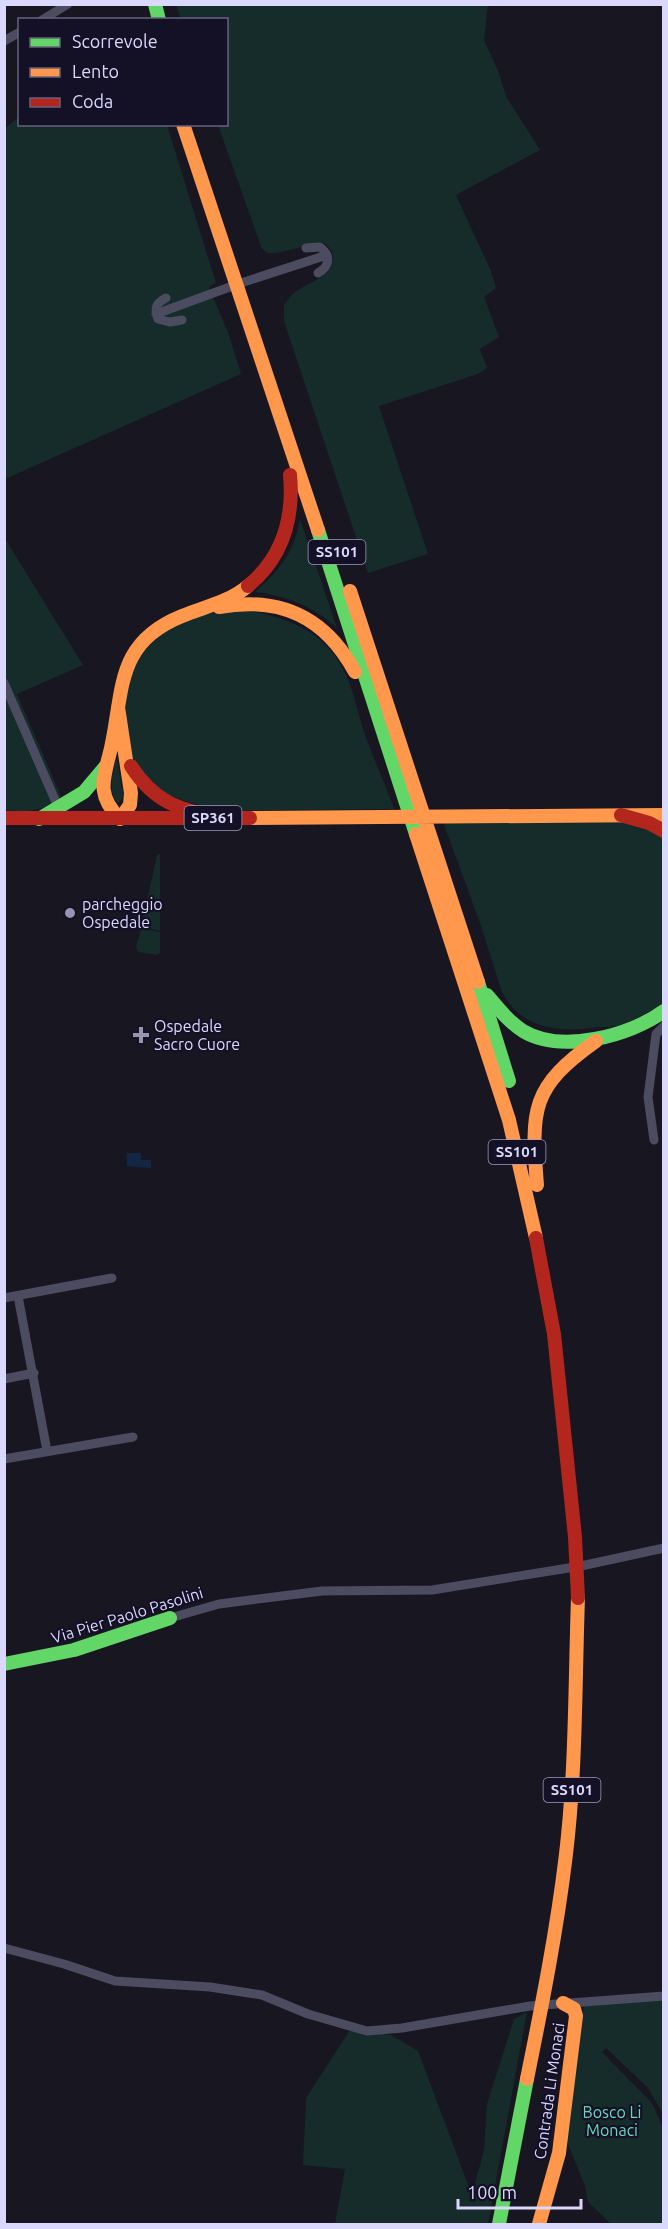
<svg xmlns="http://www.w3.org/2000/svg" width="668" height="2229" font-family="Ubuntu,sans-serif">
	<rect width="100%" height="100%" fill="#181621"/>
	<path fill="#152c2b" d="M176 5H488L484 40 498 71 507 98 540 150 456 195 491 271 496 288 484 297 499 337 480 349 487 368 478 374 379 406 428 554 368 573 284 321V305C287 302 289 297 293 294 306 282 333 279 333 257 332 249 328 246 322 242L277 253H267L262 249 218 125 226 124V20L181 19Z
		M19 117 20 124 167 125 216 283 209 287 229 335 241 374 5 479V128Z
		M300 519 337 628C313 606 287 596 255 592 280 569 294 553 300 519Z
		M4 537 83 665 17 694 63 801C41 810 29 813 5 810Z
		M242 609C287 618 325 629 346 675 354 693 358 713 364 732 373 758 385 783 394 809L217 811 158 792 130 755 123 705 135 660 167 629 205 614Z
		M117 757 123 797 118 804C107 791 113 771 117 757Z
		M621 820 663 834V1004C649 1011 633 1022 617 1026 612 1027 605 1027 599 1027 561 1033 522 1030 502 992L481 926 443 822Z
		M159 854 160 855V908L146 905 157 855Z
		M145 907 160 909V931L141 927Z
		M141 928 160 932V953L157 955 138 952 136 947Z
		M663 1998V2114L648 2088 606 2048 602 2052 652 2103 664 2130 663 2224H611L588 2202 585 2186 566 2139 583 2012 584 2005Z
		M527 2012 488 2224H335L345 2169 303 2165 306 2098 350 2030 391 2035 418 2051 472 2195 484 2150 487 2104 514 2019Z"/>
	<path fill="#132745" d="M127 1153H141V1160H151V1168L127 1166Z"/>
	<g fill="none" stroke-linecap="round" stroke-linejoin="round">
		<path stroke="#4c4c61" stroke-width="9" d="M42 20 68 4
			M4 41 20 32
			M306 248 320 247C332 256 329 267 318 273
			M166 298C156 303 154 308 158 319L170 322 182 320
			M156 314 238 284 327 255
			M4 683 59 809
			M654 1140 648 1097 656 1034 664 1026
			M18 1296 47 1451
			M4 1298 112 1278
			M4 1379 34 1373
			M4 1459 133 1437
			M170 1618 219 1604 322 1591 432 1590 581 1566 664 1548
			M4 1948 64 1964 115 1981 210 1987 262 1995 308 2014 367 2031 402 2028 530 2006 664 1996"/>
		<path stroke="#63d668" stroke-width="14" d="M155 4 159 20
			M318 530 416 834
			M39 819 84 792 105 767
			M478 982 509 1081
			M487 995C498 1008 508 1021 523 1031 561 1054 630 1036 664 1011
			M4 1664 74 1650 170 1618
			M499 2224 527 2079"/>
		<path stroke="#ff974d" stroke-width="14" d="M183 124 318 530
			M350 591 478 982
			M219 607C281 596 325 617 355 672
			M118 707 131 793 130 805 120 819C95 794 104 778 111 748 124 690 115 643 182 616 204 607 229 602 248 586
			M250 818 664 815
			M416 834 509 1120 536 1238
			M537 1185C531 1109 531 1087 596 1041
			M527 2079C542 2005 557 1930 566 1854 576 1770 575 1683 578 1598
			M539 2224 559 2153 576 2016 574 2009 563 2003"/>
		<path stroke="#b3261e" stroke-width="14" d="M248 586C283 557 294 519 290 475
			M131 766C154 802 178 809 218 818
			M621 815 649 823 664 831
			M4 818H250
			M536 1238 554 1334 575 1537 578 1598"/>
	</g>
	<g fill="#9794b0" stroke="#141126" stroke-width="2">
		<circle cx="70" cy="913" r="6"/>
		<path d="M138 1026h6v6h6v6h-6v6h-6v-6h-6v-6h6z"/>
	</g>
	<g text-anchor="middle" stroke-width="4.5" stroke-linejoin="round" paint-order="stroke">
		<g fill="#141126" stroke="#9f9cbc" stroke-width="1.5">
			<rect x="308.5" y="540" width="57" height="24" rx="4.5"/>
			<rect x="184.5" y="806" width="57" height="24" rx="4.5"/>
			<rect x="488.5" y="1140" width="57" height="24" rx="4.5"/>
			<rect x="543.5" y="1778" width="57" height="24" rx="4.5"/>
		</g>
		<g font-size="15" font-weight="bold" fill="#dbd8fd">
			<text x="337" y="557">SS101</text>
			<text x="213" y="823">SP361</text>
			<text x="517" y="1157">SS101</text>
			<text x="572" y="1795">SS101</text>
		</g>
		<g font-size="16" fill="#dbd8fd" stroke="#141126" text-anchor="start">
			<text x="82" y="910">parcheggio<tspan x="82" dy="18">Ospedale</tspan></text>
			<text x="154" y="1032">Ospedale<tspan x="154" dy="18">Sacro Cuore</tspan></text>
		</g>
		<g font-size="16" fill="#dbd8fd" stroke="#141126">
			<text transform="translate(127 1615) rotate(-17)" y="6">Via Pier Paolo Pasolini</text>
			<text transform="translate(549 2091) rotate(-82)" y="6">Contrada Li Monaci</text>
		</g>
		<g font-size="16" fill="#68d9b8" stroke="#141126">
			<text x="612" y="2118">Bosco Li<tspan x="612" dy="18">Monaci</tspan></text>
		</g>
	</g>
	<rect width="668" height="2229" fill="none" stroke="#dbd8fd" stroke-width="12"/>
	<rect x="18" y="18" width="210" height="108" fill="#141126" stroke="#64617c" stroke-width="1.5"/>
	<rect x="30" y="38" width="30" height="9" fill="#63d668" stroke="#64617c" stroke-width="1.5"/>
	<text x="72" y="48" font-size="18" fill="#dbd8fd">Scorrevole</text>
	<rect x="30" y="68" width="30" height="9" fill="#ff974d" stroke="#64617c" stroke-width="1.5"/>
	<text x="72" y="78" font-size="18" fill="#dbd8fd">Lento</text>
	<rect x="30" y="98" width="30" height="9" fill="#b3261e" stroke="#64617c" stroke-width="1.5"/>
	<text x="72" y="108" font-size="18" fill="#dbd8fd">Coda</text>
	<path d="M458 2199v9h123v-9" fill="none" stroke="#dbd8fd" stroke-width="3"/>
	<text x="467" y="2199" font-size="18" fill="#dbd8fd" stroke="#141126" stroke-width="4.5" paint-order="stroke">100 m</text>
</svg>
